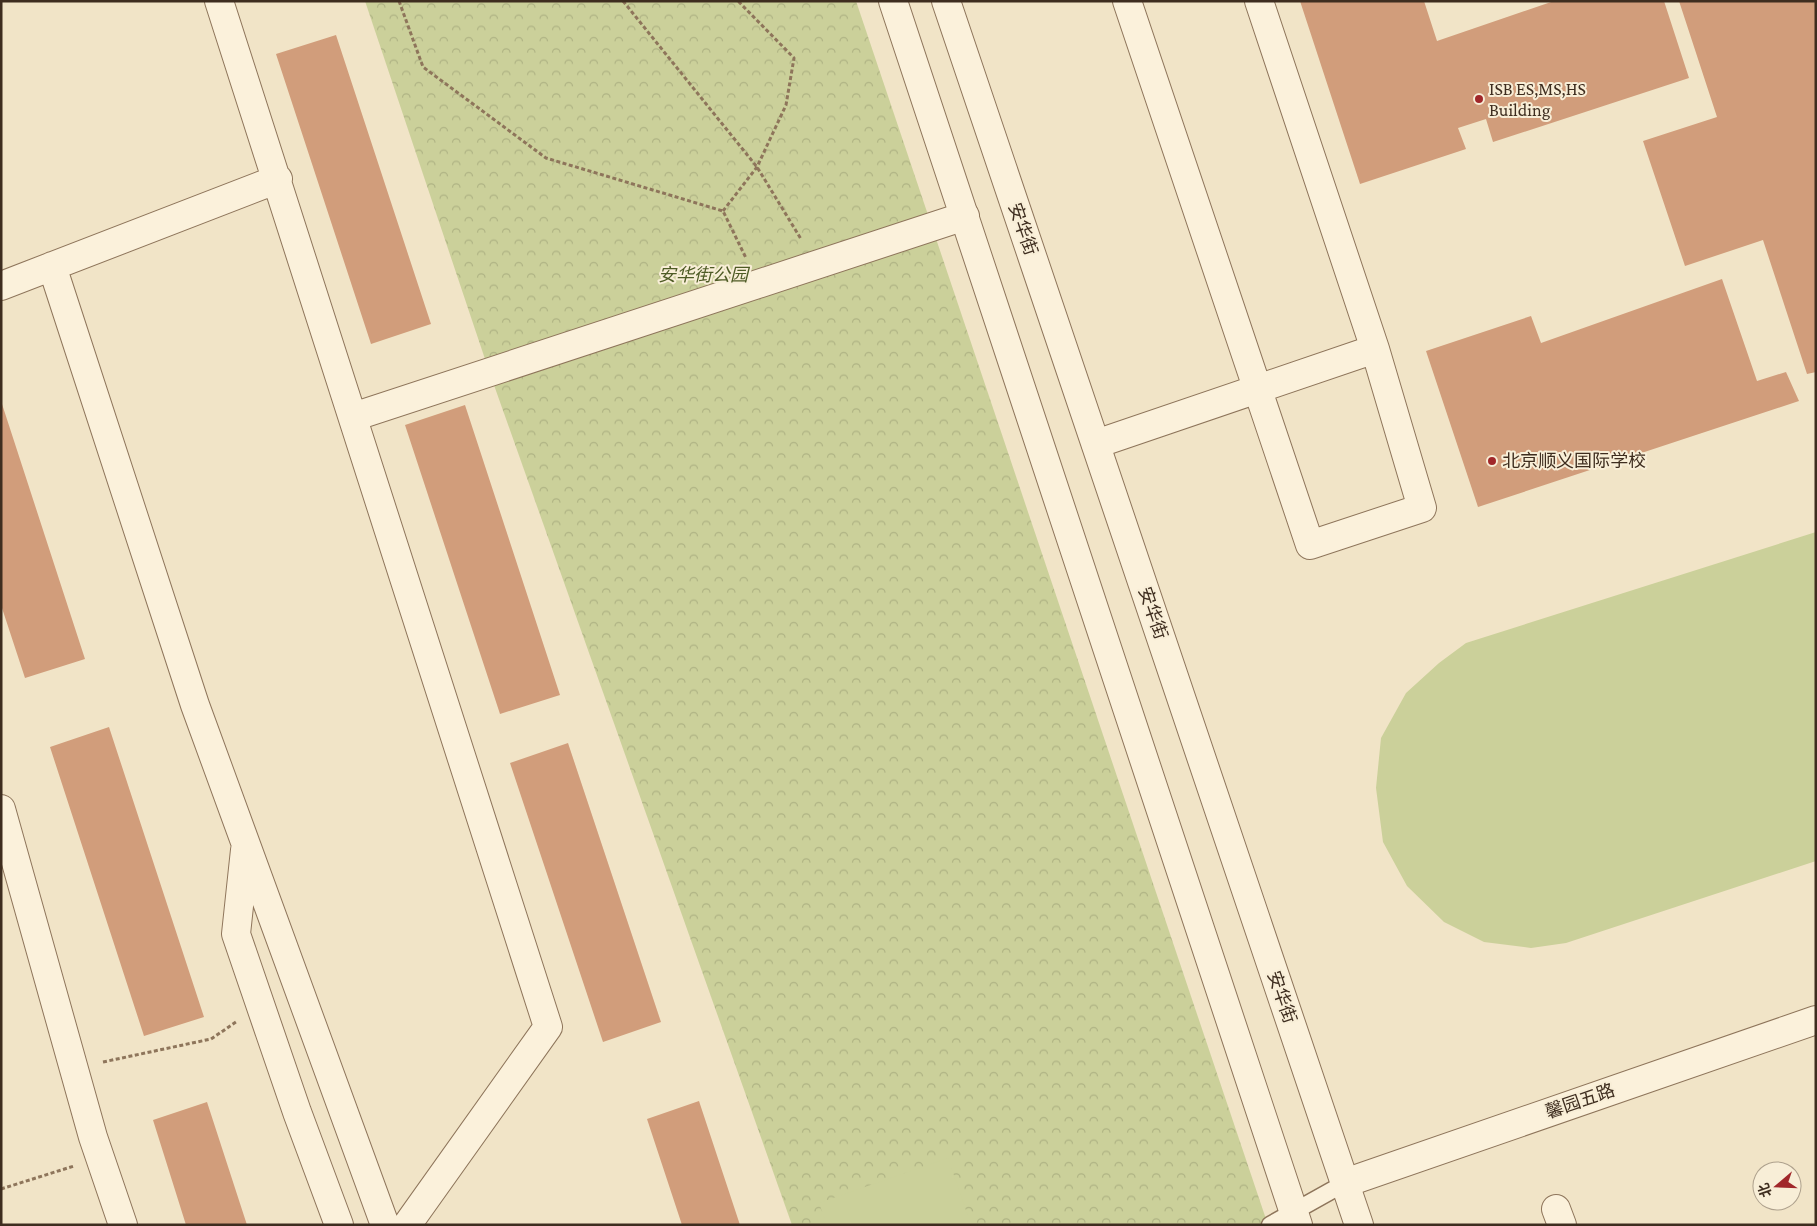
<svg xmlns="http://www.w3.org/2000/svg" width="1817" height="1226" font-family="'Crimson Pro','Noto Sans SC',serif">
	<defs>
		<pattern id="forest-crowns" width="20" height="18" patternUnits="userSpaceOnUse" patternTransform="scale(1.25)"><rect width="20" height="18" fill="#cbd09a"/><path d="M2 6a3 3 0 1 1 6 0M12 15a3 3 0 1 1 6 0" fill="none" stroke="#afb384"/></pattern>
	</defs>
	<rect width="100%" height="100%" fill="#f1e4c7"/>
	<path fill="url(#forest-crowns)" d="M365 1H856L1268 1225H792L489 371Z"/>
	<path fill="#cbd09a" d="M1816 532V861L1566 943 1531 948 1484 942 1444 922 1407 886 1383 842 1376 788 1381 738 1406 693 1439 663 1466 643Z
		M948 1158 971 1225H827L819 1203Z"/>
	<path fill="#d19d7b" d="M1300 1H1424L1437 41 1554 1H1664L1689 78 1493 142 1486 119 1458 128 1466 149 1360 184Z
		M1679 1H1816V372L1807 374 1763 240 1685 266 1643 141 1717 117Z
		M336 35 431 324 371 344 276 54Z
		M1722 279 1757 381 1786 372 1799 401 1478 507 1426 351 1531 316 1541 343Z
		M2 404 85 659 25 678 1 605Z
		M465 405 560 695 500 714 405 425Z
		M109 727 204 1017 144 1036 50 747Z
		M568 743 661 1022 603 1042 510 763Z
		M699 1101 740 1225H682L647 1119Z
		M207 1102 247 1225H186L153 1120Z"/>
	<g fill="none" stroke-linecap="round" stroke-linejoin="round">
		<g stroke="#8e755b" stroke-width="19">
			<path id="service" d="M1270 1225 1345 1183"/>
		</g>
		<g stroke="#8e755b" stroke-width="30">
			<path id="minor" d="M219 1 548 1027 407 1225
				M1127 1 1310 545 1422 508 1375 349
				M52 266 195 705 385 1225
				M1 286 278 179
				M353 417 965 216
				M1096 444 1375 349 1259 1
				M1 809 93 1137 123 1225
				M245 850 236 934 297 1112 339 1225
				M1345 1183 1816 1020
				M1556 1209 1562 1225"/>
		</g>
		<g stroke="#8e755b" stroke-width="30">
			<path id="tertiary" d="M893 1 1298 1225
				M946 1 1359 1225"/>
		</g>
		<path stroke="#8e755b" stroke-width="3" stroke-dasharray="4 2.5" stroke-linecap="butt" d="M399 1 423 67 546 158 723 211 746 258
			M623 1 757 167 801 239
			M723 211 757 167 786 105 794 58 738 1
			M103 1062 211 1039 236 1022
			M1 1189 74 1166"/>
		<use href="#service" stroke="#fbf1db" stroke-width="16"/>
		<use href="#minor" stroke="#fbf1db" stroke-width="28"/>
		<use href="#tertiary" stroke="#fbf1db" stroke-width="28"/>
	</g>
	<g fill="#a1272a" stroke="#f8eed7" stroke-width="2">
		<circle cx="1479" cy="99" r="5"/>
		<circle cx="1492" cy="461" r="5"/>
	</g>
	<g text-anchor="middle" stroke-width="4" stroke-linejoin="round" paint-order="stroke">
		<g font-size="18" fill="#3e2d1f" stroke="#f8eed7" text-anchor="start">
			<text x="1489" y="95">ISB ES,MS,HS<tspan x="1489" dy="21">Building</tspan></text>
			<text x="1502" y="467">北京顺义国际学校</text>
		</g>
		<g font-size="18" fill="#3e2d1f" stroke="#f8eed7">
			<text transform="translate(1023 229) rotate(71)" y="6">安华街</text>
			<text transform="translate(1153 613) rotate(71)" y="6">安华街</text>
			<text transform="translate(1282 997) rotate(71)" y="6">安华街</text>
			<text transform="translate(1580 1101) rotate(-19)" y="6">馨园五路</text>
		</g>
		<g font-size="18" font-style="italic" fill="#4e5b25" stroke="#f8eed7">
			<text x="703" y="281">安华街公园</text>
		</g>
	</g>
	<rect width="1817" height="1226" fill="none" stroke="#3e2d1f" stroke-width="5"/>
	<g transform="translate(1777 1186) rotate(251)"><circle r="24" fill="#f8eed7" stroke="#aea18d"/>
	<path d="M0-4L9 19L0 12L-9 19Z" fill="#a1272a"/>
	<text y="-8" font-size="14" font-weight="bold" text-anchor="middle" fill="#3e2d1f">北</text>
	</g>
</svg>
